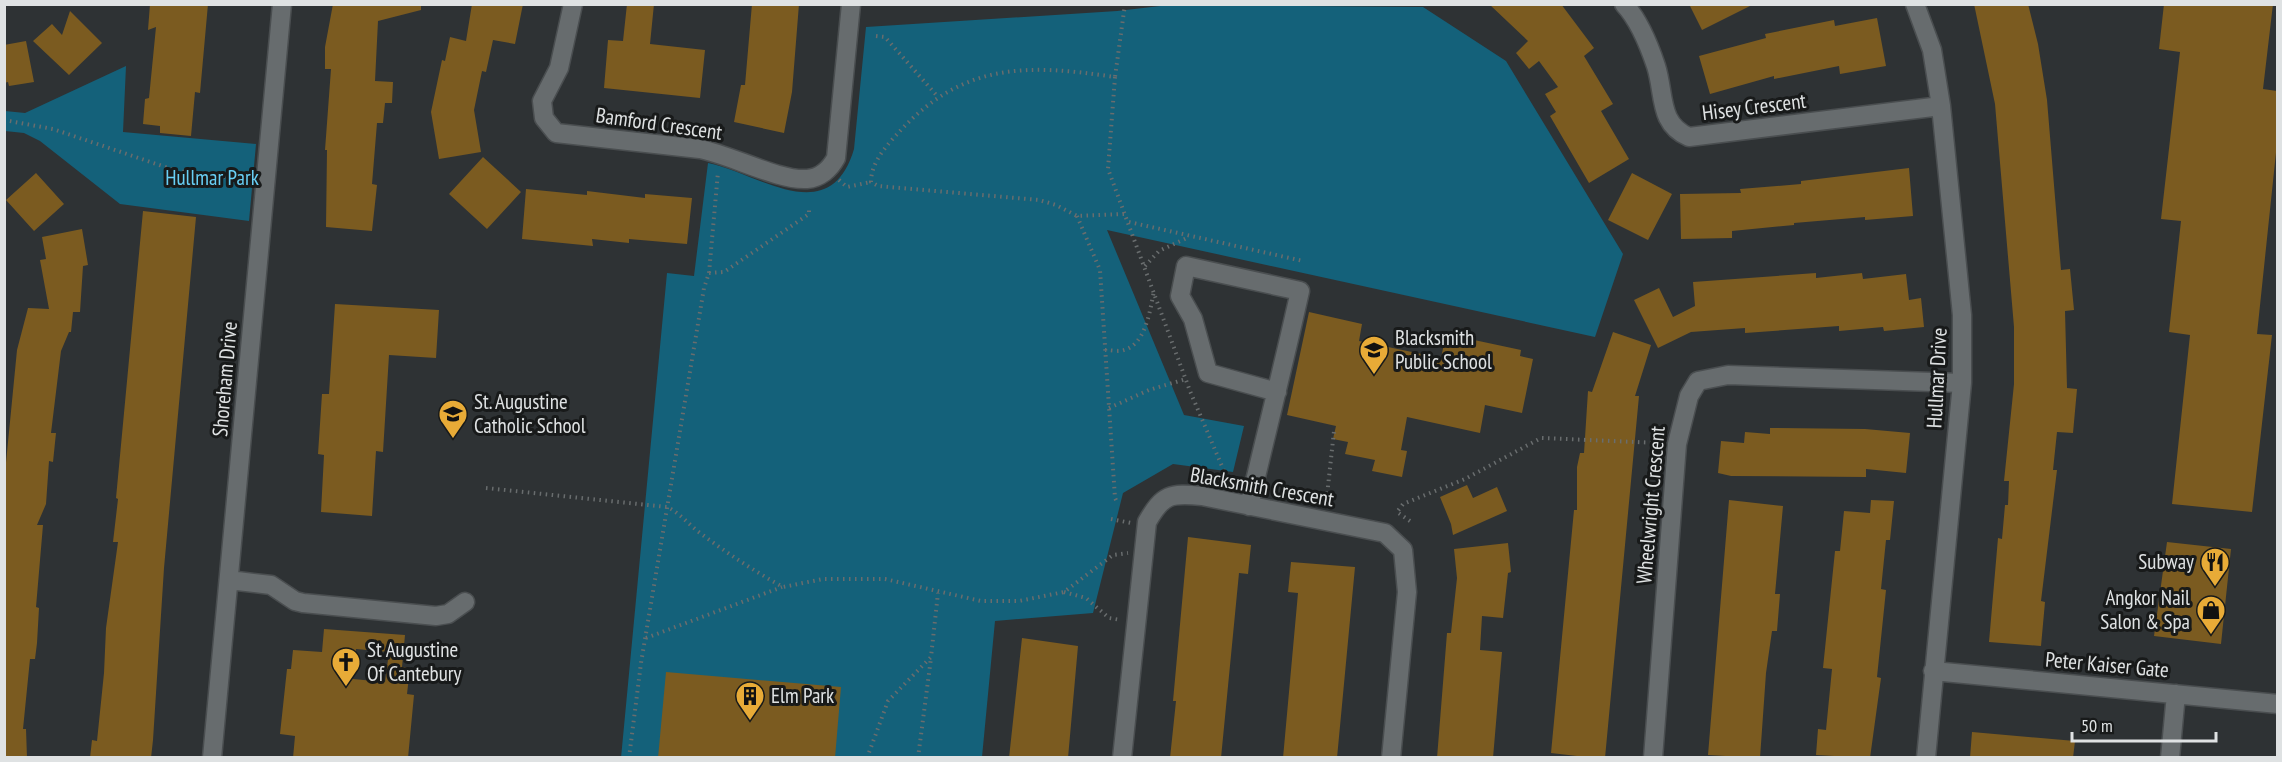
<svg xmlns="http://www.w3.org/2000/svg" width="2282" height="762" font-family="'PT Sans Narrow',sans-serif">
	<rect width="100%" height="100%" fill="#2e3234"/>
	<path fill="#14617a" d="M1169 5 1423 7 1506 61 1623 254 1595 337 1107 230 1184 415 1244 426 1233 472 1173 464 1123 493 1093 613 995 621 982 757 621 758 667 273 694 276 708 163C758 173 830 231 854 149L866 27 1117 11Z
		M126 66 123 132 256 144 249 221 120 204 40 141 24 133 5 131V111L25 113Z"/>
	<path fill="#7b5b20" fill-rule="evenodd" d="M150 4H208L200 93 195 92 191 136 160 133V126L143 124 145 99 149 98 156 27 148 30Z
		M333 4H421V10L378 21 375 81 393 82 392 103H385L383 123H377L372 184 377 185 372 231 326 227 327 150H325L331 69H325V47Z
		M472 4H523L515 44 493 40 486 72 482 71 474 110 481 152 439 159 431 112 442 60 445 61 450 37 466 41Z
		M627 4H654L650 44 705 50 700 98 604 88 608 40 623 41Z
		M752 4H799L792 92 784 133 734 122 741 85H745Z
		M1489 4H1561L1594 48 1584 56 1613 104 1601 111 1629 159 1589 183 1550 116 1556 112 1545 94 1558 87 1539 61 1529 69 1516 53 1528 41Z
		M1689 4H1754L1702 30Z
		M1974 4H2028L2038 44 2047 100 2061 270 2070 269 2074 310 2065 311 2067 388 2077 389 2073 433 2057 432 2053 470H2057L2041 601 2045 602 2041 646 1989 642 1998 538 2002 539 2005 505H2008L2009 481H2004L2014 384V327L1995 104Z
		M2164 4H2273L2263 89 2277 91V143L2257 334 2272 335 2252 512 2172 504 2190 335 2169 332 2181 221 2161 219 2180 52 2159 49Z
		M70 11 102 43 69 75 33 41 52 24 62 35Z
		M1877 18 1886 66 1840 74 1839 66 1774 79V76L1710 94 1699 56 1766 38 1765 34 1834 20 1835 26Z
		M26 41 34 82 9 86 8 82 4 83V45Z
		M483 157 521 192 487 229 449 194Z
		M1909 168 1913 216 1865 220V217L1794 223V225L1732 231V238L1681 239 1680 194 1741 193 1740 189 1801 184V181Z
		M36 173 64 204 34 231 6 200Z
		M1632 173 1672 194 1648 240 1608 220Z
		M526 189 587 195V191L645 198V194L692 198 687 244 629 239V243L592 239 593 246 522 239Z
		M143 211 196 217 164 568 153 740 151 758H90L92 740 97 741 104 673 106 628 118 542H113L118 499 116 498Z
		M82 229 88 265 83 266 80 312H73L71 332H69L61 351 51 433H56L53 462 49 461 46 504 37 525H43L36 607 39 608 37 643 35 659H30L23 729H26L27 758H4V483L17 350 28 308 49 309 40 260 46 259 42 237Z
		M1816 273V278L1862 273 1863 279 1906 274 1909 300 1921 298 1924 327 1884 331 1883 327 1839 331V326L1745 333V328L1691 332 1658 348 1634 300 1659 288 1673 317 1695 306 1693 282Z
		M335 304 439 310 436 358 389 355 383 452 376 451 372 516 321 512 324 455 318 454 322 394H329Z
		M1309 312 1362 324 1359 341 1441 358 1446 334 1521 350 1520 356 1533 359 1522 413 1485 405 1480 433 1407 417 1401 450 1407 451 1402 477 1372 471 1375 460 1345 454 1348 442 1333 439 1336 426 1287 415Z
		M1613 332 1651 345 1635 396H1639L1605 758H1594L1551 753 1574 510H1577V467L1580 453H1584L1588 391 1592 392Z
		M1770 428 1865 429 1910 433 1906 473 1866 469V477L1731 476 1718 473 1721 441 1744 443 1745 432 1770 434Z
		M1467 485 1473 498 1497 487 1507 511 1453 535 1451 524 1440 497Z
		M1729 500 1783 506 1775 594H1780L1777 631H1772L1766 673 1760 758 1708 755Z
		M1871 500 1894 501 1890 540H1886L1881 589 1886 590 1877 677 1881 678 1870 758 1816 755 1818 729 1826 730 1832 669 1823 668 1835 551H1840L1844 511 1870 513Z
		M1188 537 1251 545 1248 574 1239 573 1221 758H1170L1176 701H1173Z
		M2167 542 2231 549 2221 644 2154 636Z
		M1508 543 1511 572 1508 573 1503 618 1482 616 1480 650 1502 652 1493 758H1437L1447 633H1451L1457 578 1454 549Z
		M1291 562 1355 567 1337 758H1283L1298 593 1288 592Z
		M324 629 405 635 402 667 410 668 407 694 414 695 408 758H293L295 736 280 734 287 669H291L293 650 322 652ZM356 649 389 652 385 682 353 679Z
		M1022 638 1078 646 1068 758H1009Z
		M666 672 841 687 835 758H658Z
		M1972 732 2075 741 2073 758H1970Z"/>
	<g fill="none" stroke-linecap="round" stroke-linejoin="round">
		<g stroke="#4a4e50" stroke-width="21">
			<path id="minor" d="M573 4 559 68 542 101 544 118 556 133 700 149C731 155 779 181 807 179 820 178 830 169 836 158L851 4
				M1624 4C1639 20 1649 45 1656 66 1665 94 1658 124 1689 137L1941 106
				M1915 4 1932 50 1941 106 1962 315V383L1926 758
				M1249 506C1266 434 1284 363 1300 291L1186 266 1180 296 1193 319 1208 373 1277 392
				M229 580 271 585 295 601 303 603 436 616 448 614 465 602
				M1933 671 2278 704
				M212 758 282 4
				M1122 758 1147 522C1163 494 1170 493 1202 496L1385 533 1403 550 1407 592 1391 758
				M1653 758 1677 444 1689 396 1698 381 1728 375 1962 383
				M2170 758 2176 694"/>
		</g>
		<path stroke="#696d6e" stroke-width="4" stroke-dasharray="1.5 4.5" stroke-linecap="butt" d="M876 36 885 37 938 97
			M1115 77 1108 169 1190 391 1230 485
			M4 120 53 129 177 171 249 180
			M839 180 847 187 871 182
			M1124 214 1077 216 1056 205 1039 200 878 186 871 182C871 162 887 145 900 131 964 62 1028 64 1115 77L1125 4
			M1077 216 1100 270 1115 498 1117 502
			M1129 222 1303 261
			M1145 266 1159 251 1189 237
			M709 273 724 272 809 214V207
			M1105 350C1111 350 1119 352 1124 350 1146 344 1150 310 1154 291
			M1109 408 1149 390 1186 379
			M486 488 667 507C680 513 688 524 700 533 727 553 754 571 783 587L823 579H885L981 601H1019L1064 592 1113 555 1128 553
			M1326 505 1334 431
			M1111 519 1131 523
			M1410 521 1397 512 1403 504 1465 479 1541 438 1659 443
			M1064 592 1086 598 1109 618 1121 620
			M646 638 782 587
			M629 758 641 663 704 288 709 273 718 172
			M867 758 888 701 931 657 938 593
			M918 758 931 658"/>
		<use href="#minor" stroke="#676c6e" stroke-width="18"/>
	</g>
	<defs>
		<g id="school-pin" transform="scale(1.5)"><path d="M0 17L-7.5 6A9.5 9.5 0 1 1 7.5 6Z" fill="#e8ab37" stroke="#181a1a"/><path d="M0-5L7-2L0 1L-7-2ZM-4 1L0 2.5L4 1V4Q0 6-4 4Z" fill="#111"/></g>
		<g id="restaurant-pin" transform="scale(1.5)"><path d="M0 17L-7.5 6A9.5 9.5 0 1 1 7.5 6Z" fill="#e8ab37" stroke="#181a1a"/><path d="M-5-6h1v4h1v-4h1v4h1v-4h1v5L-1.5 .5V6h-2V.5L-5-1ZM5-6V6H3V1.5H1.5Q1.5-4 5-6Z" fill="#111"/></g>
		<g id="shop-pin" transform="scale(1.5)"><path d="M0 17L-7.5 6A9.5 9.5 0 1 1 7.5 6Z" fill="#e8ab37" stroke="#181a1a"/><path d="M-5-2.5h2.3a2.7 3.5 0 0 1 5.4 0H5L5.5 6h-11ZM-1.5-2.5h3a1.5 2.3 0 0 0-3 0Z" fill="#111"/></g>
		<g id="church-pin" transform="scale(1.5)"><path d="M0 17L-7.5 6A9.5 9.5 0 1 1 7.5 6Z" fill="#e8ab37" stroke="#181a1a"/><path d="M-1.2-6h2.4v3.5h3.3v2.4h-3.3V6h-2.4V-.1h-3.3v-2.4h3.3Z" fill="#111"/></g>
		<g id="building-pin" transform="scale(1.5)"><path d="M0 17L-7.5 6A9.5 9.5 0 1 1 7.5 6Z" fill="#e8ab37" stroke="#181a1a"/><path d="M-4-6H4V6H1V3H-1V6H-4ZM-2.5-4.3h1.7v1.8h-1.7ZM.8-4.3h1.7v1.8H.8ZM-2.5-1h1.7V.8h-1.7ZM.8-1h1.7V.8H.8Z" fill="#111"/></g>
	</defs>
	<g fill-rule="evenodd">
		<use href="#school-pin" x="1374" y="350"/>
		<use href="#school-pin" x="453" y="414"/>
		<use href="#restaurant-pin" x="2215" y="562"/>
		<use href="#shop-pin" x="2211" y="610"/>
		<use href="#church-pin" x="346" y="662"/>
		<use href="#building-pin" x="750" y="696"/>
	</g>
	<g text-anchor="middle" stroke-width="6" stroke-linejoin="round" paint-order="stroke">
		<g font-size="21" fill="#dfe2e3" stroke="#181a1a">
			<text transform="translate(1754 107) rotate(-7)" y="7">Hisey Crescent</text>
			<text transform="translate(659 124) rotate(8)" y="7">Bamford Crescent</text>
			<text transform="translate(1937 378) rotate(-87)" y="7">Hullmar Drive</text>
			<text transform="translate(225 379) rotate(-85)" y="7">Shoreham Drive</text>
			<text transform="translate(1262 487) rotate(10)" y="7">Blacksmith Crescent</text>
			<text transform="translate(1651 505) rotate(-85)" y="7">Wheelwright Crescent</text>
			<text transform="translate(2107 665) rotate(5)" y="7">Peter Kaiser Gate</text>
		</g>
		<g font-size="21" fill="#68cff5" stroke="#181a1a">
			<text x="212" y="185">Hullmar Park</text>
		</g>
		<g font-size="21" fill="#dfe2e3" stroke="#181a1a" text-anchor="start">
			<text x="1395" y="345">Blacksmith<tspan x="1395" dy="24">Public School</tspan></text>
			<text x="474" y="409">St. Augustine<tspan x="474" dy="24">Catholic School</tspan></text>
			<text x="2194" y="569" text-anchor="end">Subway</text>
			<text x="2190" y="605" text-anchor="end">Angkor Nail<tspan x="2190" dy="24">Salon &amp; Spa</tspan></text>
			<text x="367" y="657">St Augustine<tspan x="367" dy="24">Of Cantebury</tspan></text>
			<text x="771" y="703">Elm Park</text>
		</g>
	</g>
	<rect width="2282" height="762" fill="none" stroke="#dfe2e3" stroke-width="12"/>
	<path d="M2072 732v9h144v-9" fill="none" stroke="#dfe2e3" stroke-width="3"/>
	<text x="2081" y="732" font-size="18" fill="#dfe2e3" stroke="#181a1a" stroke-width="4.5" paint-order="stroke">50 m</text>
</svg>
